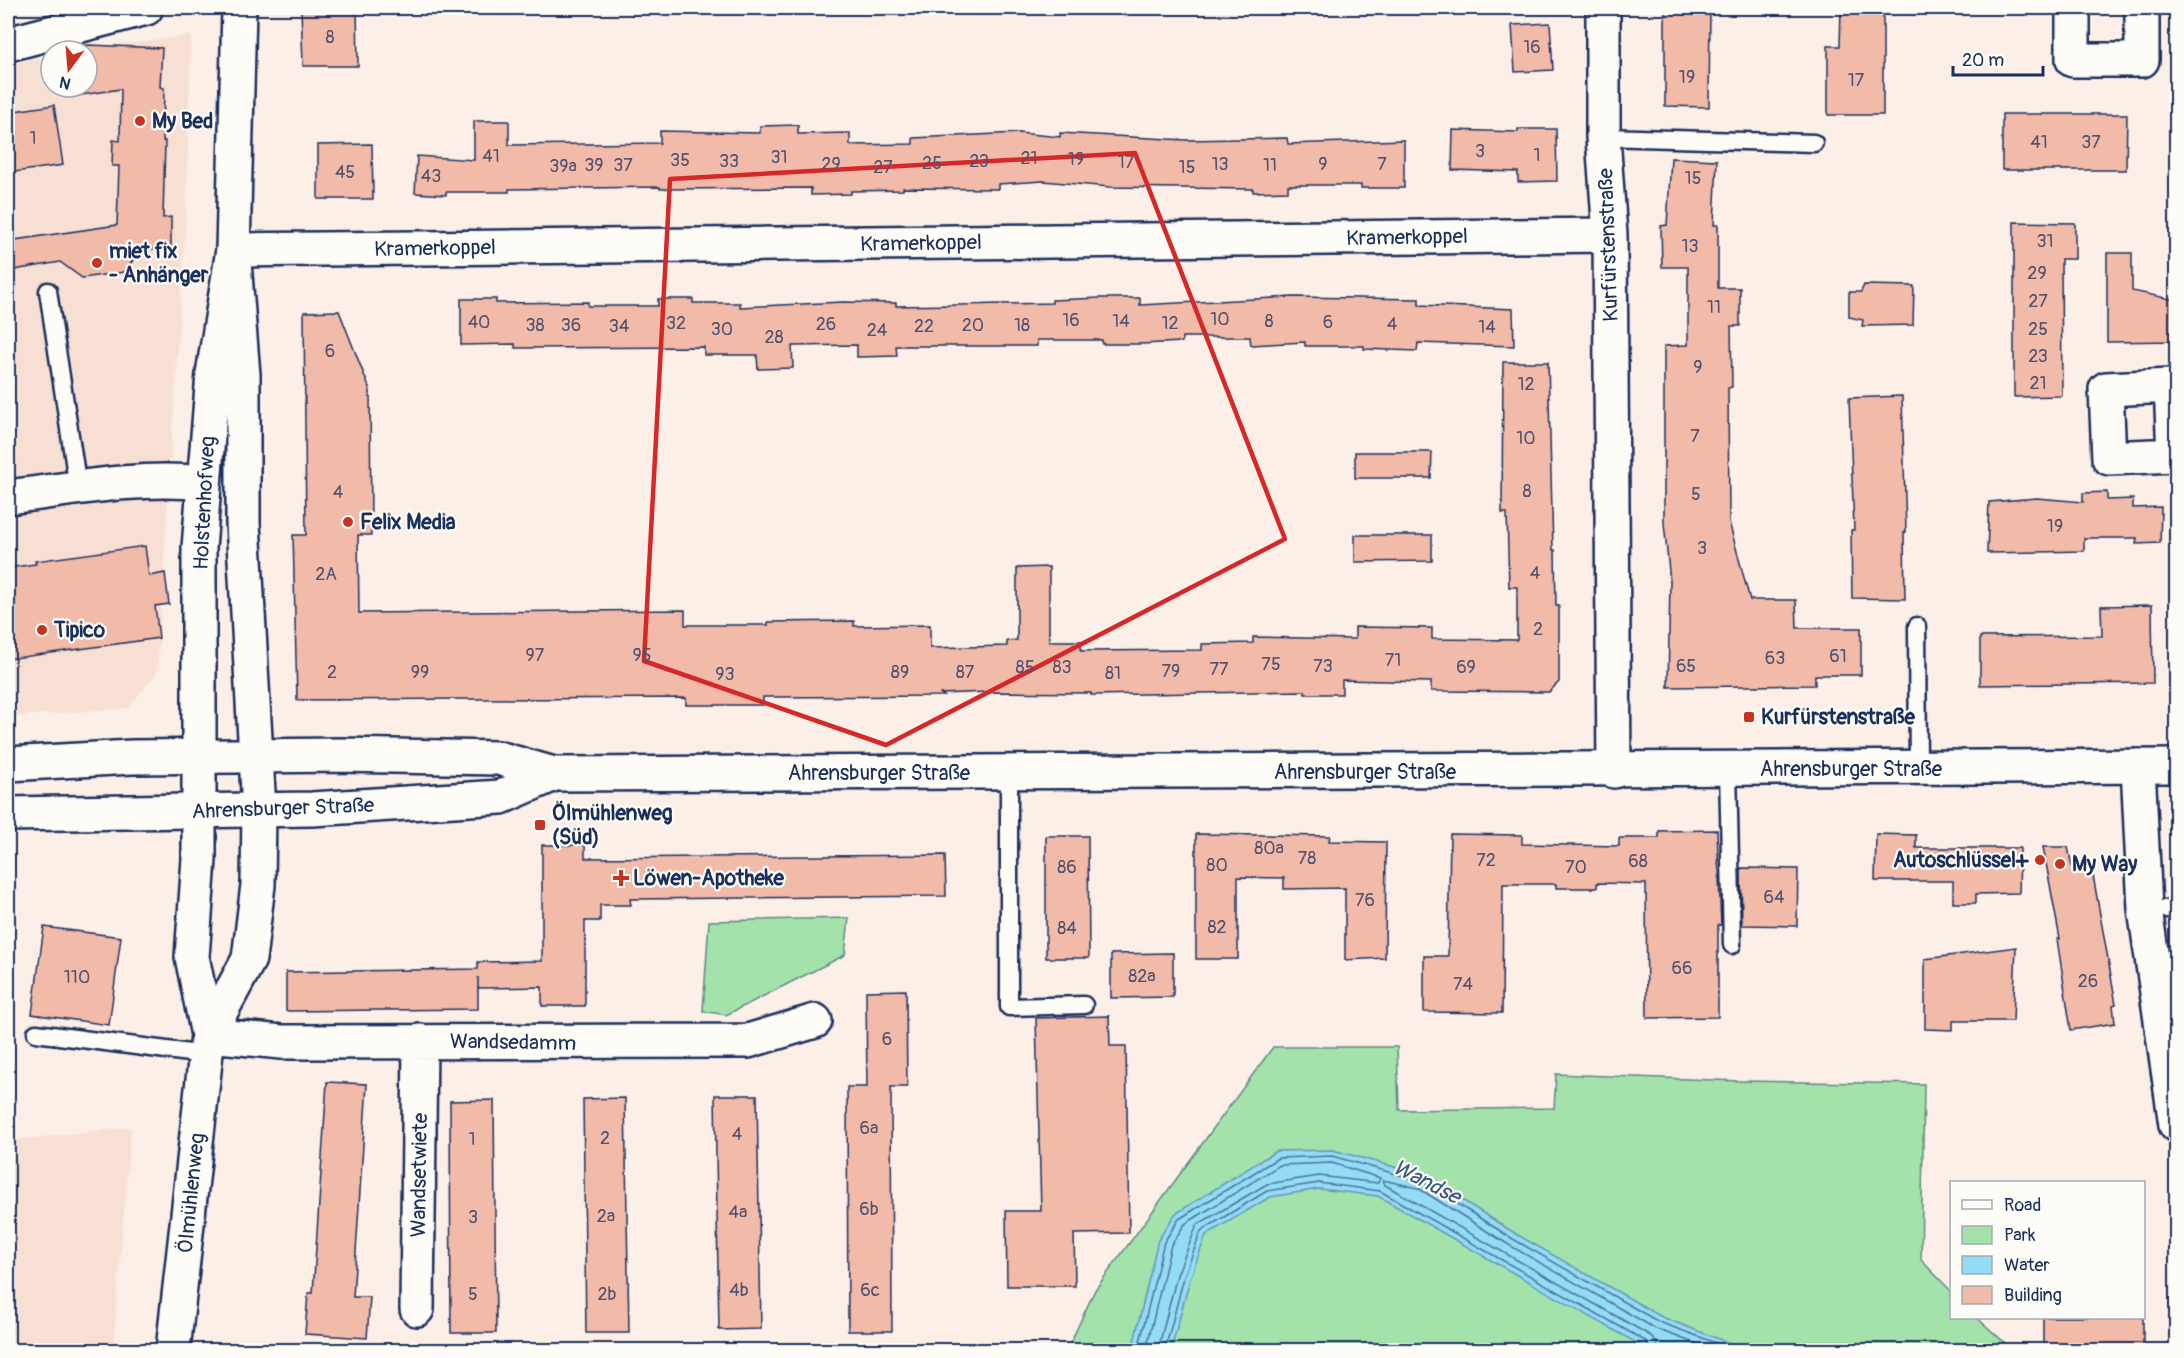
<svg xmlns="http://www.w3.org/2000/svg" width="2184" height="1358" font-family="Pangolin,sans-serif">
	<rect width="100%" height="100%" fill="#fbefe7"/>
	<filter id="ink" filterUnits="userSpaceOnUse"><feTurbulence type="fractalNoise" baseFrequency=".0167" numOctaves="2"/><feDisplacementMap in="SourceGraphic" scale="12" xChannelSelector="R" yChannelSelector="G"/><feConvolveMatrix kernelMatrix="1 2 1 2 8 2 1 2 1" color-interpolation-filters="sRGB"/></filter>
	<g filter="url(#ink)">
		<path fill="#f8dfd4" d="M191 35 186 216 157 673 128 708 8 717V65L51 55V87H87V51H79Z
			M131 1127 113 1350H8V1141Z"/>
		<path fill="#a3e2ab" stroke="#5f8884" stroke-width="1.5" d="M849 918 845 955 726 1015 703 1011 709 921Z
			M1273 1047H1397L1399 1110 1554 1108 1556 1074 1740 1081 1924 1084 1921 1260 1951 1291 1952 1318H1977L2013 1350H1067L1095 1290Z"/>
		<path fill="#94dbf5" stroke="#6496b9" stroke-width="1.5" d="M1333 1150 1423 1175 1516 1234 1662 1317 1747 1350H1649L1378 1196 1319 1189 1270 1197 1206 1235 1190 1279 1171 1350H1132L1158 1240 1175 1214 1276 1151Z"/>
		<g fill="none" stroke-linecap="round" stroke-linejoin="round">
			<path stroke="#4b749a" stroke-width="1.5" d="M1138 1350 1164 1242 1179 1219 1278 1158 1332 1156 1421 1181 1513 1239 1659 1322 1735 1350
				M1146 1350 1171 1245 1185 1224 1280 1165 1332 1163 1380 1178 1378 1183 1319 1176 1267 1184 1197 1225 1177 1275 1158 1350
				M1165 1350 1184 1277 1201 1231 1267 1191 1319 1183 1380 1191 1647 1342 1650 1350
				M1658 1350 1657 1343 1651 1336 1385 1185 1383 1180 1418 1188 1509 1245 1656 1329 1713 1350"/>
		</g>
		<path fill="#f2baa8" stroke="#1b2f5e" stroke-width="1.5" d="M301 8H357L358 66H303Z
			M1665 8H1710L1709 107 1665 106Z
			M1841 8H1883V115H1828V46H1840Z
			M1550 23 1553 70 1515 72 1512 25Z
			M88 45 162 48 160 87 164 88 163 141H165L163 218 171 217V246L140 251 124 272 82 278 60 262 8 271V241L117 225 119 166H112L113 140 120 141 121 89 75 96 74 87H87V51H68V48Z
			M54 105 63 165 8 173V112Z
			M2002 114H2127L2126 170H2002Z
			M474 121H509V145L660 143V131L760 133V126L798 125V134L850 133V145L913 144V138L1019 133 1060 137V133L1186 140 1287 138 1288 144 1404 140V188H1361V185H1288V191L1253 192V189L1110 187 1043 181 998 184V189L903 188V190L851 191V194L811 195V188L660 189V187L509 189V192H446V195L415 193 417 156 474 160Z
			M1518 129H1556L1557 181 1518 182V172L1452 170 1453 130 1518 132Z
			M372 144 373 199H318V145Z
			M1671 158 1717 160 1714 225H1718V288H1740V326H1731L1732 387 1728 388 1729 522 1750 600H1796L1797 628H1861V675H1815V685L1668 687 1670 581 1664 523V346L1688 345V267H1662L1661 226 1667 225Z
			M2014 222 2075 223V259H2061L2062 396 2014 397Z
			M2107 253H2132V291L2176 300V341L2107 342Z
			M1864 285 1914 286 1913 325 1862 326 1863 320 1849 317V292H1861Z
			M1294 297 1419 299V305L1513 309 1514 346 1418 343 1417 351 1364 349V346H1305V342L1251 345 1250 337H1182V342L1141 344H1102V340H1037V346H896L897 356 857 357V345L792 346 793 368 758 369 757 355H704V347L515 348V344L461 345V299H496V303L588 302V306H658V299H693V303H740V307L843 302 896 303V306L957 305 1052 303V300L1101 298H1140V305Z
			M339 311 370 390 371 535H358L359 613 685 610V625H768V622L854 621V626L930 625V648L1007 646V641L1017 640V568L1049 567V641H1081V651L1202 650V644L1253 643V637L1355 639V627L1432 628V639L1517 640V587H1509L1507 513H1502L1503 362H1548L1553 550H1555L1556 606H1559V682L1549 692 1431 691V682L1342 680V694H1305V691L1091 695V693L988 692 941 694 944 696 763 697V705H686V698L297 700 293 535H306L304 312Z
			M1902 396 1906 532 1904 533 1905 599 1852 598 1851 530H1854L1849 398Z
			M1355 452H1432L1431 478H1355Z
			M2107 492V500L2133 499V508L2161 507 2160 543 2136 544 2137 538H2084V551L1987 553 1989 502 2037 498 2083 502V493Z
			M1355 535H1432V561L1355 562Z
			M145 546 149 576 165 573 169 604 155 606 159 638 8 659V568L36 564 35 561Z
			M2152 605 2153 683 1980 685V637L2102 636 2101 606Z
			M1717 830 1721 925H1718V1017L1647 1018 1646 884 1597 883V888H1556V884H1503L1502 1013 1424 1012V956H1448L1450 834 1522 835V844L1619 846V838H1659V831Z
			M1196 834 1330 836 1329 841 1386 842 1385 958 1345 960V888L1284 889V878L1238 877V959H1196Z
			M1876 834 1916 835V848H2020L2019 893 1976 894V903H1953V881H1875Z
			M1046 836H1088L1089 958H1046Z
			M542 845H585V858L945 855 946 896 630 899 631 905H600V921H585V1006H542V987L478 988V977V1009L286 1011V972L478 969V962L542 961Z
			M2043 847H2068L2072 867 2091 864 2116 1004 2113 1005 2115 1023 2071 1030 2057 939H2060Z
			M1741 868 1798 869 1797 926 1742 925Z
			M44 927 121 937 109 1025 32 1014Z
			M2016 947 2013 1021H1953V1030L1925 1029V959Z
			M1173 953V997L1111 998V954Z
			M906 990 907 1087H891L892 1331H848L847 1087H867L866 991Z
			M1109 1016 1110 1046H1126L1129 1233 1074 1234 1075 1286H1007L1006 1211H1041L1036 1018Z
			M327 1082 367 1084 353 1297H370L367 1338 305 1334 308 1293H313Z
			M715 1095H757L761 1329 719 1330Z
			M625 1098 629 1333H586L583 1099Z
			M494 1100 496 1333H451L450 1101Z
			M2043 1317H2143V1350H2043Z"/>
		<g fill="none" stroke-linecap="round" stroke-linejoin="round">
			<g stroke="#1b2f5e" stroke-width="21">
				<path id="lane" d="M1603 137 1814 143
					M48 291 78 488
					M1917 626 1918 769
					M1728 770 1732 945
					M1009 773V1007L1084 1005
					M2145 909H2176
					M36 1033 205 1055"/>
			</g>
			<g stroke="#1b2f5e" stroke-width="38">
				<path id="street" d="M1603 8V137L1610 235 1614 771
					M2073 8V60H2142V8
					M8 44 146 8
					M233 250 1610 235
					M2171 386 2174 455 2109 458 2106 389Z
					M8 497C73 489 138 476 204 483
					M2138 766 2145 909 2176 1125
					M208 1035 282 1042 748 1041 815 1021
					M417 1309 420 1041"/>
			</g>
			<g stroke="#1b2f5e" stroke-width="38">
				<path id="secondary" d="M208 1035 249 959 258 885 259 810 243 523V375L233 250 239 8
					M173 1350 208 1035 192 957 199 859V548L213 374 233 250"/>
			</g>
			<g stroke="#1b2f5e" stroke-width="38">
				<path id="primary" d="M8 764 132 757 339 755 498 758 554 774 2176 766
					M8 814 312 809 501 797 554 774"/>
			</g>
			<use href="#lane" stroke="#fdfcf7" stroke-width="16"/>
			<use href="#street" stroke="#fdfcf7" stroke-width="33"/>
			<use href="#secondary" stroke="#fdfcf7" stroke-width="33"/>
			<use href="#primary" stroke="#fdfcf7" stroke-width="33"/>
		</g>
	</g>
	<path fill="none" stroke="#d62828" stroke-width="4.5" stroke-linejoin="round" d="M1135 153 1285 539 886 745 644 661 670 179Z"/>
	<g fill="#c8321e" stroke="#fdfcf7" stroke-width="2">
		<circle cx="140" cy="121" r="6"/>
		<circle cx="97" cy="263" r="6"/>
		<circle cx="348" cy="522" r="6"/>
		<circle cx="42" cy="630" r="6"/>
		<rect x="1743" y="711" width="12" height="12" rx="3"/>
		<rect x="534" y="819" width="12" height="12" rx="3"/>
		<circle cx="2040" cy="860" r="6"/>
		<circle cx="2060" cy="864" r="6"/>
		<path d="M618 869h6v6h6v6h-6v6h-6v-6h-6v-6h6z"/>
	</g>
	<g text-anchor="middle" stroke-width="4.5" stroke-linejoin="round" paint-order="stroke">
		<g font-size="18" fill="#515270">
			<text x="330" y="43">8</text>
			<text x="1532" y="53">16</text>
			<text x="1687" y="83">19</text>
			<text x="1856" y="86">17</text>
			<text x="33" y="144">1</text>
			<text x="2039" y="148">41</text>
			<text x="2091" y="148">37</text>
			<text x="1480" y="157">3</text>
			<text x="1537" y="161">1</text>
			<text x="491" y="162">41</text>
			<text x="779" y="163">31</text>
			<text x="1029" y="164">21</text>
			<text x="1076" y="165">19</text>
			<text x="680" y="166">35</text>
			<text x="729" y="167">33</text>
			<text x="979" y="167">23</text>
			<text x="1126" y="168">17</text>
			<text x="932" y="169">25</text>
			<text x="831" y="170">29</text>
			<text x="1220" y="170">13</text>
			<text x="1323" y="170">9</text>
			<text x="1382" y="170">7</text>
			<text x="594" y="171">39</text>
			<text x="623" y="171">37</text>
			<text x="1270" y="171">11</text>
			<text x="563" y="172">39a</text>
			<text x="883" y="173">27</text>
			<text x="1187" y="173">15</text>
			<text x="345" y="178">45</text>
			<text x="431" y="182">43</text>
			<text x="1693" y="184">15</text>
			<text x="2045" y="247">31</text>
			<text x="1690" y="252">13</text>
			<text x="2037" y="279">29</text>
			<text x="2038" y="307">27</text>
			<text x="1714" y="313">11</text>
			<text x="1220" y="325">10</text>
			<text x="1071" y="326">16</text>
			<text x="1121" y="327">14</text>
			<text x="1269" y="327">8</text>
			<text x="479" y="328">40</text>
			<text x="1328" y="328">6</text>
			<text x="676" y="329">32</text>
			<text x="1170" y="329">12</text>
			<text x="826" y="330">26</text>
			<text x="1392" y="330">4</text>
			<text x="535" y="331">38</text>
			<text x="571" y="331">36</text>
			<text x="973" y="331">20</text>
			<text x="1022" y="331">18</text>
			<text x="619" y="332">34</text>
			<text x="924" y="332">22</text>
			<text x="1487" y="333">14</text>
			<text x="722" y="335">30</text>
			<text x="2038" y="335">25</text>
			<text x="877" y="336">24</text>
			<text x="774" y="343">28</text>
			<text x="330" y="357">6</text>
			<text x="2038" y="362">23</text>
			<text x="1698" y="373">9</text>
			<text x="2038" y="389">21</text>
			<text x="1526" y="390">12</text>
			<text x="1695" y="442">7</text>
			<text x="1526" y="444">10</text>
			<text x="1527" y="497">8</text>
			<text x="338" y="498">4</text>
			<text x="1696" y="500">5</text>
			<text x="2055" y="532">19</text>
			<text x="1702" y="554">3</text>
			<text x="1535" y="579">4</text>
			<text x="326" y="580">2A</text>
			<text x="1538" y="635">2</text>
			<text x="535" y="661">97</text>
			<text x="642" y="661">95</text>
			<text x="1838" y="662">61</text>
			<text x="1775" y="664">63</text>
			<text x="1393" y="666">71</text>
			<text x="1271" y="670">75</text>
			<text x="1323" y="672">73</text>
			<text x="1686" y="672">65</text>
			<text x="1025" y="673">85</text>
			<text x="1062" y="673">83</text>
			<text x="1466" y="673">69</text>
			<text x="1219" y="675">77</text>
			<text x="1171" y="677">79</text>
			<text x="332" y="678">2</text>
			<text x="420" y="678">99</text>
			<text x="900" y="678">89</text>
			<text x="965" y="678">87</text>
			<text x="1113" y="679">81</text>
			<text x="725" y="680">93</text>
			<text x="1269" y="854">80a</text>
			<text x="1307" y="864">78</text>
			<text x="1486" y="866">72</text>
			<text x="1638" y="867">68</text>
			<text x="1217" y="871">80</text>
			<text x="1067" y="873">86</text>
			<text x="1576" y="873">70</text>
			<text x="1774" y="903">64</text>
			<text x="1365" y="906">76</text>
			<text x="1217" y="933">82</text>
			<text x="1067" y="934">84</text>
			<text x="1682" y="974">66</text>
			<text x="1142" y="982">82a</text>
			<text x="77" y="983">110</text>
			<text x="2088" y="987">26</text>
			<text x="1463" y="990">74</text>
			<text x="887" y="1045">6</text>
			<text x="869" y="1134">6a</text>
			<text x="737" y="1140">4</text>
			<text x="605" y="1144">2</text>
			<text x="472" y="1145">1</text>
			<text x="869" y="1215">6b</text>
			<text x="738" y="1218">4a</text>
			<text x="606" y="1222">2a</text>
			<text x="473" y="1223">3</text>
			<text x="739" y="1296">4b</text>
			<text x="870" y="1296">6c</text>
			<text x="473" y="1300">5</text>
			<text x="607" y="1300">2b</text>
		</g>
		<g font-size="21" font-weight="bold" fill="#1b2f5e" stroke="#fdfcf7" text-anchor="start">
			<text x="152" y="128">My Bed</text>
			<text x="109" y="258">miet fix<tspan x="109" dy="24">- Anhänger</tspan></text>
			<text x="360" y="529">Felix Media</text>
			<text x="54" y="637">Tipico</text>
			<text x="1761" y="724">Kurfürstenstraße</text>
			<text x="552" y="820">Ölmühlenweg<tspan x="552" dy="24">(Süd)</tspan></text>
			<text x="2028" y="867" text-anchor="end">Autoschlüssel+</text>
			<text x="2072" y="871">My Way</text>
			<text x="633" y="885">Löwen-Apotheke</text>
		</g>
		<g font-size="21" fill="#1b2f5e" stroke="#fdfcf7">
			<text transform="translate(1407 237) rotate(-1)" y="7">Kramerkoppel</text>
			<text transform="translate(921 243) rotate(-1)" y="7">Kramerkoppel</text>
			<text transform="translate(1608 245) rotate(-92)" y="7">Kurfürstenstraße</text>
			<text transform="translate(435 248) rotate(-1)" y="7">Kramerkoppel</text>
			<text transform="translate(204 503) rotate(-87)" y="7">Holstenhofweg</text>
			<text x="1851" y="776">Ahrensburger Straße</text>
			<text x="1365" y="779">Ahrensburger Straße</text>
			<text x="879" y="780">Ahrensburger Straße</text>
			<text transform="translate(283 808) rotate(-2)" y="7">Ahrensburger Straße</text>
			<text transform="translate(513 1042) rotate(1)" y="7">Wandsedamm</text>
			<text transform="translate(419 1175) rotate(-89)" y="7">Wandsetwiete</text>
			<text transform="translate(191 1193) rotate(-84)" y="7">Ölmühlenweg</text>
		</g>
		<g font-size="22" font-style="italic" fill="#395a84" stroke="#fdfcf7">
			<text transform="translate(1427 1181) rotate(27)" y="8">Wandse</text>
		</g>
	</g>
	<rect width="2184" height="1358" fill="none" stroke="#fdfcf7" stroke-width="30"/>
	<rect x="15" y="15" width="2154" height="1328" fill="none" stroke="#1b2f5e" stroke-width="2" filter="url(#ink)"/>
	<rect x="1950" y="1181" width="195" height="138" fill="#fdfcf7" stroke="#a3aaba" stroke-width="1.5"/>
	<rect x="1962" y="1200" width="30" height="9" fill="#fdfcf7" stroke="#a3aaba" stroke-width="1.5"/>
	<text x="2004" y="1211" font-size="18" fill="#1b2f5e">Road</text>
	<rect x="1962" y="1226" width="30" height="18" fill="#a3e2ab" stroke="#a3aaba" stroke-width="1.5"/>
	<text x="2004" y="1241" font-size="18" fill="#1b2f5e">Park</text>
	<rect x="1962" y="1256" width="30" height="18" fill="#94dbf5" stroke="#a3aaba" stroke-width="1.5"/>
	<text x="2004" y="1271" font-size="18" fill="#1b2f5e">Water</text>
	<rect x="1962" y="1286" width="30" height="18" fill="#f2baa8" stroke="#a3aaba" stroke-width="1.5"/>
	<text x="2004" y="1301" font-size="18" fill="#1b2f5e">Building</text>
	<g transform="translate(69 69) rotate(196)"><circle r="28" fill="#fdfcf7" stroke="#a3aaba" stroke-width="1.5"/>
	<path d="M0-4.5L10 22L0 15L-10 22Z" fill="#c8321e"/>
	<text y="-9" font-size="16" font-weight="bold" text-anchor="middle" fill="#1b2f5e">N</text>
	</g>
	<path d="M1953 66v9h90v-9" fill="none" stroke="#1b2f5e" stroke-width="3"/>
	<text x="1962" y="66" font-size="18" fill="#1b2f5e" stroke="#fdfcf7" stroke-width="4.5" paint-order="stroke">20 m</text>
</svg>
